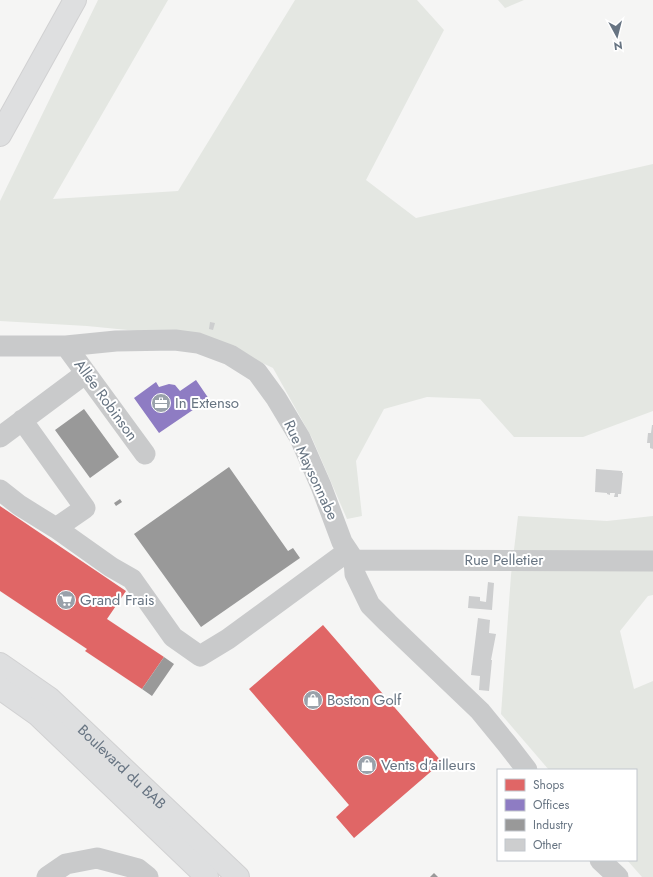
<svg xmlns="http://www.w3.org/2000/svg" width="653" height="877" font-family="Jost,sans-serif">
	<rect width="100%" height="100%" fill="#f5f5f4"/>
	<path fill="#e4e7e2" d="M98 0H168L53 199 178 191 295 0H417L444 30 366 180 416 218 653 164V411L583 437H514L480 399 427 397 384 409 356 461 362 516 347 519 312 438 273 368 209 338 87 326 0 321V201Z
		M498 0H524L505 8Z
		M518 516 607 521 653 516V595L648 596 620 631 634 689 653 681V877H642L627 860H636V770H549L501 714 511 575Z"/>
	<path fill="#e06666" d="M0 506 126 591 107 619 164 657 142 689 85 651 87 649 0 591Z
		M323 625 442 762 354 838 336 817 349 805 249 689Z"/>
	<path fill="#8e7cc3" d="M196 380 209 399 159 433 134 398 156 382 159 387 169 384 175 385 180 391Z"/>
	<path fill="#999" d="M84 409 119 457 90 478 55 430Z
		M229 467 288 551 293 548 300 558 201 627 134 534Z
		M120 499 122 502 116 506 114 503Z
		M164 657 174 664 152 696 142 689Z
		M434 873 438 877H430Z"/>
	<path fill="#cdcecf" d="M210 322 215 323 213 330 209 329Z
		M652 425H653V449L650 448V443H647L648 433H651Z
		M596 469 622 471V473H623L621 494H618V497H614L615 493H610V495L607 494V493L595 492Z
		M488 582 494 583 492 610 468 608 469 596 480 597V601L486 602Z
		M478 618 490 620 489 633 496 634 491 660H492L489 691 479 690 480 676 471 675Z"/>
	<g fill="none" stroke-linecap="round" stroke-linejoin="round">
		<g stroke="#d1d1d2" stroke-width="24">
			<g id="major">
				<path d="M0 135 75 0"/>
				<path id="s1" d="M0 664 49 698 238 877"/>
				<path d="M0 688 38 715 207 877"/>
			</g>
		</g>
		<path stroke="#c9cacb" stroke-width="21" d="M0 346H66L116 341 175 340 198 343 230 355 257 372 276 398 300 438 321 486 342 542 354 560 355 574 370 605 388 623 480 711 507 744 527 770
			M66 346 145 454
			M22 420 85 508 56 528
			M0 437 86 373
			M0 490 19 505 56 528 111 567 132 579 173 637 200 656 228 639 348 551
			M354 560 653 561
			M600 860 618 877
			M47 877 66 864 97 858 138 869 148 877"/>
		<use href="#major" stroke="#dedfe0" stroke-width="22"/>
	</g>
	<defs>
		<g id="office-disc" transform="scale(1)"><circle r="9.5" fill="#99a1aa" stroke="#fff"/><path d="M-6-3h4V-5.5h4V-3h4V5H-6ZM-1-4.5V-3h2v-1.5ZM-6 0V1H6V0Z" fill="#fff"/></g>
		<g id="supermarket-disc" transform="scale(1)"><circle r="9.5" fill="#99a1aa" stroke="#fff"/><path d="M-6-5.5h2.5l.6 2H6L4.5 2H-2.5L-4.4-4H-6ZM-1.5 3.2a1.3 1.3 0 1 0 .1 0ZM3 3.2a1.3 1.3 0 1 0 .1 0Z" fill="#fff"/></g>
		<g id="shop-disc" transform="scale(1)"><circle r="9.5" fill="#99a1aa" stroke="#fff"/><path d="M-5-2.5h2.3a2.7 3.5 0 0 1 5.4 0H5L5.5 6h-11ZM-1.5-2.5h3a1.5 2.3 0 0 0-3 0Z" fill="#fff"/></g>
	</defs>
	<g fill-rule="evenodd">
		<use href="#office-disc" x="161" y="403"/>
		<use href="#supermarket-disc" x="66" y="600"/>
		<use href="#shop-disc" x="313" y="700"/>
		<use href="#shop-disc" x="367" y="765"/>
	</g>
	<g text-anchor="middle" stroke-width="4" stroke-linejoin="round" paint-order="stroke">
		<g font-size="15" fill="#677482" stroke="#fff">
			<text transform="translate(106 400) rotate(54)" y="5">Allée Robinson</text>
			<text transform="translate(311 470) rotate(65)" y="5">Rue Maysonnabe</text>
			<text x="504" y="565">Rue Pelletier</text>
			<text dy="5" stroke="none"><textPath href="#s1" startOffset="160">Boulevard du BAB</textPath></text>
		</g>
		<g font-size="15" fill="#677482" stroke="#fff" text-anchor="start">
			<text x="175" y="408">In Extenso</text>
			<text x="80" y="605">Grand Frais</text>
			<text x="327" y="705">Boston Golf</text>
			<text x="381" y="770">Vents d'ailleurs</text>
		</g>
	</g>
	<rect x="497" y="769" width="140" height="92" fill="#ffffff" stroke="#c2c7cd"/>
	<rect x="505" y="779" width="20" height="12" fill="#e06666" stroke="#c2c7cd"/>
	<text x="533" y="789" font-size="12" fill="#677482">Shops</text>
	<rect x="505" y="799" width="20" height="12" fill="#8e7cc3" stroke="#c2c7cd"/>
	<text x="533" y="809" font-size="12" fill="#677482">Offices</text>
	<rect x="505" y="819" width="20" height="12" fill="#999999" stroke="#c2c7cd"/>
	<text x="533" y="829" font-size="12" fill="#677482">Industry</text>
	<rect x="505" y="839" width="20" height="12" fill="#cdcecf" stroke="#c2c7cd"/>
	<text x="533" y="849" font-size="12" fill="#677482">Other</text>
	<g transform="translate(617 36) rotate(173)" stroke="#ffffff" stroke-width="3" paint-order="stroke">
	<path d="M0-3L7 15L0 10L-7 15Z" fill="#677482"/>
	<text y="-6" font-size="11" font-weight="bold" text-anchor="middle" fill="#677482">N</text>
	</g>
</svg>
